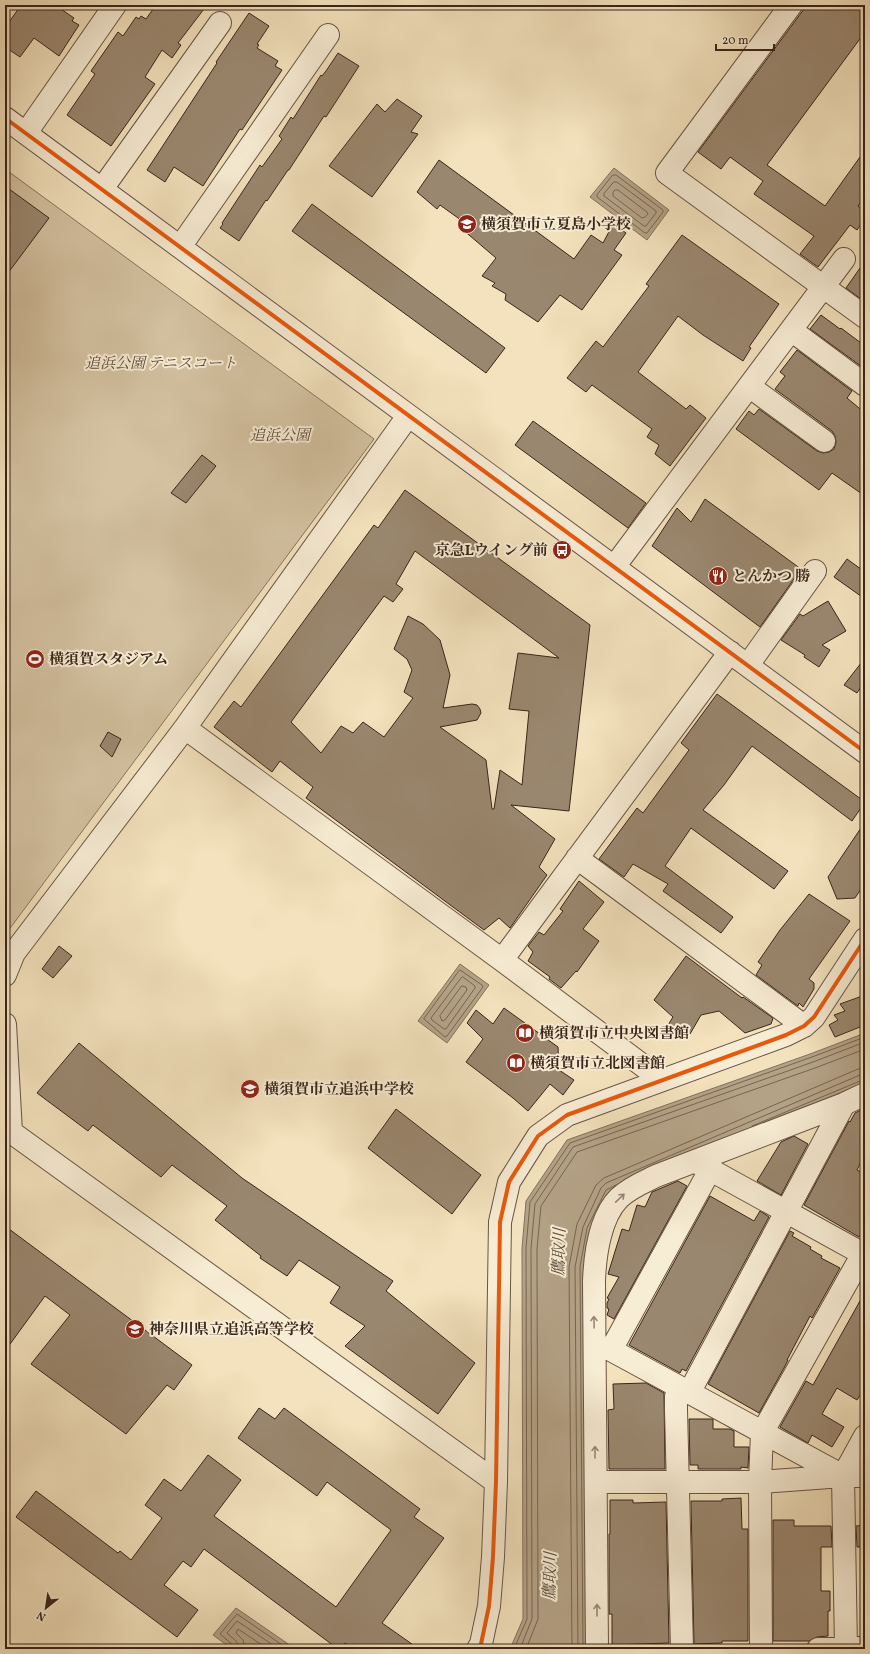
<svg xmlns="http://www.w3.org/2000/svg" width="870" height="1654" font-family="Vollkorn,'Noto Serif JP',serif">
	<rect width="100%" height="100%" fill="#f3e2bd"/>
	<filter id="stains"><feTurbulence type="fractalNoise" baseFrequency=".005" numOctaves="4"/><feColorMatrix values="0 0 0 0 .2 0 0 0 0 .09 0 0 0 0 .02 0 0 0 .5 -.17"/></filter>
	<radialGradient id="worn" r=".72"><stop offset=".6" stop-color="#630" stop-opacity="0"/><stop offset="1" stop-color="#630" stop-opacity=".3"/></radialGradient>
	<path fill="#d4c2a1" stroke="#87745e" d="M5 169 374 439 5 935Z"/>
	<path fill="#b4a286" stroke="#83705b" d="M614 168 669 210 647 240 590 197Z
		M460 964 489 985 447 1043 418 1021Z
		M865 1033V1082L609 1192 591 1230 587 1649H510L523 1619 522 1248 526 1201 567 1140 810 1054Z
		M236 1608 294 1648 232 1649 213 1635Z"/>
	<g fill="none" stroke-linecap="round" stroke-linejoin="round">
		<path stroke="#776450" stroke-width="1" d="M613 175H616L663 210V212L647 233H645L597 197V195Z
			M614 182H617L656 211V213L646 226H644L604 196V194Z
			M615 190H618L647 212 648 214 645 217 642 218 613 196V193Z
			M460 970 482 985 483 987 447 1036 445 1037 424 1019Z
			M463 977 475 986V988L446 1029H444L432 1020 431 1018 461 978Z
			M462 986 466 987 467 990 445 1020 442 1021 440 1016Z
			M752 1126 865 1079
			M234 1649 233 1645 220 1634 237 1614 288 1649
			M239 1649 237 1642 227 1633 237 1621 279 1649
			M245 1649 243 1640 236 1633 238 1629 268 1649
			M514 1649 527 1619 526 1248 530 1202 570 1143 812 1057 865 1037
			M520 1649 532 1619 531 1248 535 1204 573 1147 813 1062 865 1042
			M526 1649 538 1619 537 1249 541 1206 577 1152 815 1068 865 1049
			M572 1649 569 1267 577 1224 596 1185 604 1178 858 1069 865 1068
			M578 1649 575 1267 583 1227 601 1188 606 1183 860 1075 865 1074
			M583 1649 580 1267 587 1228 606 1190 616 1185"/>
	</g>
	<path fill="#9a876f" stroke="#3a251a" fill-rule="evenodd" d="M21 5H55L74 18 72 21 79 25 59 56 34 38 20 57 5 47V28Z
		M156 5H207L178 43 181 45 172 58 162 50 145 77 155 84 111 146 67 115 95 74 91 71 118 32 123 36 136 17 139 19 141 16 146 19Z
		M807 5H865V32L767 165 825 206 865 150V196L858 206 865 211V219L857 230 850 225 818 267 800 254 814 236 754 194 763 181 730 157 721 169 698 152Z
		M249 13 269 26 257 44 259 45 257 48 278 61 275 66 282 70 242 130 240 129 203 186 174 167 165 182 147 170 217 63 216 62Z
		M338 53 359 66 326 117 324 116 289 170H288L267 201 266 200 239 241 220 228 223 224 222 223 260 165 262 167 282 139 279 136 291 117 293 119 321 75 322 76 326 71Z
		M397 99 422 116 411 132 418 134 372 197 329 166 377 104 385 112Z
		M439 160 574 259 591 235 603 243 613 224 626 233 614 250 622 255 582 310 560 295 538 322 505 300 506 294 492 286 495 283 482 276 496 258 462 229 465 223 440 205 437 209 417 192Z
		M5 186 49 218 5 277Z
		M312 204 505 348 486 373 292 231Z
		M682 235 779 304 749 347 751 348 743 361 703 335 678 316 638 372 686 409 690 405 706 418 670 466 655 454 659 445 647 437 652 429 592 385 586 392 567 378 596 341 603 347 649 286 646 284Z
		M865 261V302L846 288Z
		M821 315 840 329 841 328 865 346V369L810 329Z
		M797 350 852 391 847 398 865 413V496L832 473 819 490 736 429 749 411 754 415 759 409 817 451 823 453 829 452 834 449 836 442 835 436 832 431 775 389 785 376 780 372Z
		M533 421 646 503 628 528 515 445Z
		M202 455 216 466 186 503 171 493Z
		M405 490 590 625 569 811 511 805 555 839 539 867 547 875 510 928 499 918 484 930 306 798 313 787 280 761 272 772 214 727 234 701 241 707 374 525 378 528ZM415 551 559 658 518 653 509 709 529 711 522 785 500 770 494 809H492L486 760 440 727 477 720 481 713 480 709 477 705 472 704 443 708 450 675 440 640 423 624 408 616 394 649 407 659 412 670 404 692 413 698 384 737 363 722 353 733 341 726 321 753 291 722 384 596 393 602 403 589 396 584Z
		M705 499 801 569 760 627 652 546 677 508 691 522Z
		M847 559 865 572V599L834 577Z
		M828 601 846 631 822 645 830 650 819 667 804 657 805 655 781 640 800 614 803 616Z
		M865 658V681L857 693 844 685Z
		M717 694 865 802 852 821 752 746 724 785 703 810 788 871 774 889 691 828 665 866 733 917 721 933 663 891 668 884 633 864 624 877 599 859 637 808 643 813 689 750 681 743Z
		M108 732 121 739 112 757 100 746Z
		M865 822V883L855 898 837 899 828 877Z
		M579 881 604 902 583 929 599 941 577 972 576 971 561 988 549 979 550 977 528 961 533 952 528 946 539 932 544 935 563 911 560 909Z
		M809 894 850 921 809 979 814 983V989L803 1007 799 1003 798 1006 756 975 762 965 758 962 780 930Z
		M59 946 72 956 53 978 42 969Z
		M686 956 742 998 743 997 773 1018 771 1024 745 1033 719 1011 701 1015 690 1034 682 1035 668 1025 673 1017 654 1000Z
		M865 995V1025L835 1037 829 1025 838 1020 834 1015 845 1011 840 1004Z
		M504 1008 558 1047 559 1070 574 1080 563 1095 550 1084 528 1111 513 1098 466 1062 483 1039 467 1023 476 1010 493 1024Z
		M79 1043 242 1178 393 1281 386 1291 475 1363 438 1414 345 1346 365 1326 330 1303 340 1287 299 1260 287 1276 260 1258 261 1256 215 1220 227 1206 172 1165 161 1177 93 1125 88 1131 37 1093Z
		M865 1108V1154L857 1170 865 1174V1227L859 1237 804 1205 849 1121 850 1122 855 1113Z
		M396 1109 481 1175 452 1214 368 1148Z
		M794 1136 808 1144 781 1195 757 1181 781 1142Z
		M678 1181 687 1186 614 1319 607 1315 609 1309 607 1308V1303L609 1299 607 1298 619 1277 608 1274 622 1229 629 1231 637 1205 645 1207 652 1192Z
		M710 1196 754 1221 760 1211 769 1217 686 1371 682 1369 680 1373 629 1345Z
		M5 1226 192 1365 174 1390 167 1385 126 1434 31 1364 70 1315 45 1296 5 1351Z
		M790 1231 794 1233 792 1236 811 1247 810 1249 822 1256 821 1258 840 1268 812 1318 810 1316 787 1360H788L784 1368 759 1413 708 1384Z
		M865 1292V1387L857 1400 837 1388 822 1414 844 1427 832 1447 812 1435 808 1443 780 1427 806 1381 813 1385Z
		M646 1383 664 1393 665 1469H609L608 1410 614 1409 613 1384Z
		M259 1408 275 1419 284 1408 420 1509 414 1517 444 1538 382 1623 419 1649H353L345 1643 341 1649H338L204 1549 191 1567 183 1561 164 1585 198 1610 177 1637 16 1517 36 1491 118 1553 120 1551 131 1560 162 1518 145 1505 164 1479 181 1491 208 1455 241 1480 214 1516 336 1607 391 1530 327 1482 317 1496 238 1438Z
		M689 1419H713V1429H730L734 1431V1447H749L748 1468 741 1467V1469H698V1465H690Z
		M741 1498 742 1529H748V1641H722V1643L694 1644 691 1501H722V1499Z
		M610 1500H633V1503L666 1502 669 1643 612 1645V1614H609V1534H610Z
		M773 1520H794V1526H831L832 1547H821V1591H830V1611H828V1636L817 1637 809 1641H773Z
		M865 1525V1547H857L856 1526Z"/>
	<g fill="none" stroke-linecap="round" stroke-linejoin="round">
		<g stroke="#685443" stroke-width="24">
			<path id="minor" d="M791 5 667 173 865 317
				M5 118 865 752
				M26 133 115 5
				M102 189 220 23
				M180 247 328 35
				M791 330 865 385
				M749 386 824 441
				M614 567 844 259
				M748 665 815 571
				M185 728 502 960 662 1080
				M577 858 804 1026
				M502 960 730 652
				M5 975 14 953 185 728 408 416
				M5 1024 11 1132 496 1482
				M698 1163 865 1255
				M595 1345 611 1350 843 1476H865
				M611 1350 710 1170
				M681 1388 676 1396V1410L682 1649
				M689 1393 844 1104
				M596 1482H760L843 1476
				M478 1649 481 1644 489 1606 493 1557 496 1482 500 1222 509 1182 538 1136 567 1115 786 1035 804 1026 814 1017 865 939
				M597 1649 594 1281C595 1255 600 1217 619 1198 629 1188 644 1182 656 1176L844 1104 865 1094
				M761 1649 760 1482 762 1433 865 1250
				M818 1649 865 1648
				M846 1649 843 1476 865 1436"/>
		</g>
		<use href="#minor" stroke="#f7ecd4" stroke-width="22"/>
		<g stroke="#f7ecd4" stroke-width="6">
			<path id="cycleway" d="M5 118 865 752
				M478 1649 481 1644 489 1606 493 1557 496 1482 500 1222 509 1182 538 1136 567 1115 786 1035 804 1026 814 1017 865 939"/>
		</g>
		<use href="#cycleway" stroke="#e8590c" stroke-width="4"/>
	</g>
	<defs><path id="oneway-shaft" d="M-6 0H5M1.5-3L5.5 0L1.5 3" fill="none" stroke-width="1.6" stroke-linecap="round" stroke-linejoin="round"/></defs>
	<g stroke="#988877">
		<use href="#oneway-shaft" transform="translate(620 1198) rotate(-44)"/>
		<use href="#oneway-shaft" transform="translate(594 1322) rotate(-91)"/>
		<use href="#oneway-shaft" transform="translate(595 1452) rotate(-90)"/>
		<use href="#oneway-shaft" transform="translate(597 1610) rotate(-90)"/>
	</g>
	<defs>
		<g id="school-disc" transform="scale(1)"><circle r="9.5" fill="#8f2418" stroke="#f7ecd4"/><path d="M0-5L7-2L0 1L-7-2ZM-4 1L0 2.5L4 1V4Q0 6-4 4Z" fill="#fff"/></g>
		<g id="bus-disc" transform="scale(1)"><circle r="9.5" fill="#8f2418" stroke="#f7ecd4"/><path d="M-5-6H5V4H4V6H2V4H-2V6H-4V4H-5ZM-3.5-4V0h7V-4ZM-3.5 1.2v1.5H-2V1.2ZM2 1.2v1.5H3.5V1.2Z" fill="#fff"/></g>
		<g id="restaurant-disc" transform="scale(1)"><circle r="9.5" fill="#8f2418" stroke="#f7ecd4"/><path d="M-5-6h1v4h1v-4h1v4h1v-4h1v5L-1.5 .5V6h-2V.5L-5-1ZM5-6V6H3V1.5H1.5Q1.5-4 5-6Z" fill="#fff"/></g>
		<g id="stadium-disc" transform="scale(1)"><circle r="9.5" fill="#8f2418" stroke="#f7ecd4"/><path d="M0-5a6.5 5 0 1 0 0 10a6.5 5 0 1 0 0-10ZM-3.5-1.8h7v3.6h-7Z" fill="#fff"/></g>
		<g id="library-disc" transform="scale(1)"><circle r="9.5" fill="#8f2418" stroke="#f7ecd4"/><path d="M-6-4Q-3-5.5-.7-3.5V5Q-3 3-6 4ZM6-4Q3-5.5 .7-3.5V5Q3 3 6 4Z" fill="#fff"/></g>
	</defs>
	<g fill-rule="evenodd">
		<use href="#school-disc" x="467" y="224"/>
		<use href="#bus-disc" x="562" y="550"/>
		<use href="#restaurant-disc" x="718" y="576"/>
		<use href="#stadium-disc" x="35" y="659"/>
		<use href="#library-disc" x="525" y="1033"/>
		<use href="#library-disc" x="516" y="1063"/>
		<use href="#school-disc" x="250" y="1089"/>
		<use href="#school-disc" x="135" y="1329"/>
	</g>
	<g text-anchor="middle" stroke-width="4" stroke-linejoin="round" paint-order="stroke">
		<g font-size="15" font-weight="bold" fill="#3a251a" stroke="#f7ecd4" text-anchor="start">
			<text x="481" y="229">横須賀市立夏島小学校</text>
			<text x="548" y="555" text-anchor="end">京急Lウイング前</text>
			<text x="732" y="581">とんかつ 勝</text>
			<text x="49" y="664">横須賀スタジアム</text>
			<text x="539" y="1038">横須賀市立中央図書館</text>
			<text x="530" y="1068">横須賀市立北図書館</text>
			<text x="264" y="1094">横須賀市立追浜中学校</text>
			<text x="149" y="1334">神奈川県立追浜高等学校</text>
		</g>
		<g font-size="15" font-style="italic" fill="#604c3c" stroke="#f7ecd4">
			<text x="161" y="368">追浜公園 テニスコート</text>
			<text x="280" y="440">追浜公園</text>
		</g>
		<g font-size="16" font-style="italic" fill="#5f4a3a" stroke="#f7ecd4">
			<text transform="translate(558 1252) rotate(-88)" y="6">鷹取川</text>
			<text transform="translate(549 1576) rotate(-88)" y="6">鷹取川</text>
		</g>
	</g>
	<rect width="870" height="1654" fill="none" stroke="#f3e2bd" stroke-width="20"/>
	<rect x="6" y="6" width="858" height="1642" fill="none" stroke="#3a251a" stroke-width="2"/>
	<rect x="10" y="10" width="850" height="1634" fill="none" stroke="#3a251a"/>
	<g transform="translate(46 1608) rotate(210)" stroke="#f7ecd4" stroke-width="3" paint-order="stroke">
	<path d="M0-3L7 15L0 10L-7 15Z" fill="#3a251a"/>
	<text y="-6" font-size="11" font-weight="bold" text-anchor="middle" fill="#3a251a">N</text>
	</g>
	<path d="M716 44v6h58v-6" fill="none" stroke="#3a251a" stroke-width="2"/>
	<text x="722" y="44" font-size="12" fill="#3a251a" stroke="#f7ecd4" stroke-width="3" paint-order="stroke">20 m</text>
	<rect width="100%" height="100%" filter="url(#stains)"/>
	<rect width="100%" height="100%" fill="url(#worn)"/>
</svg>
